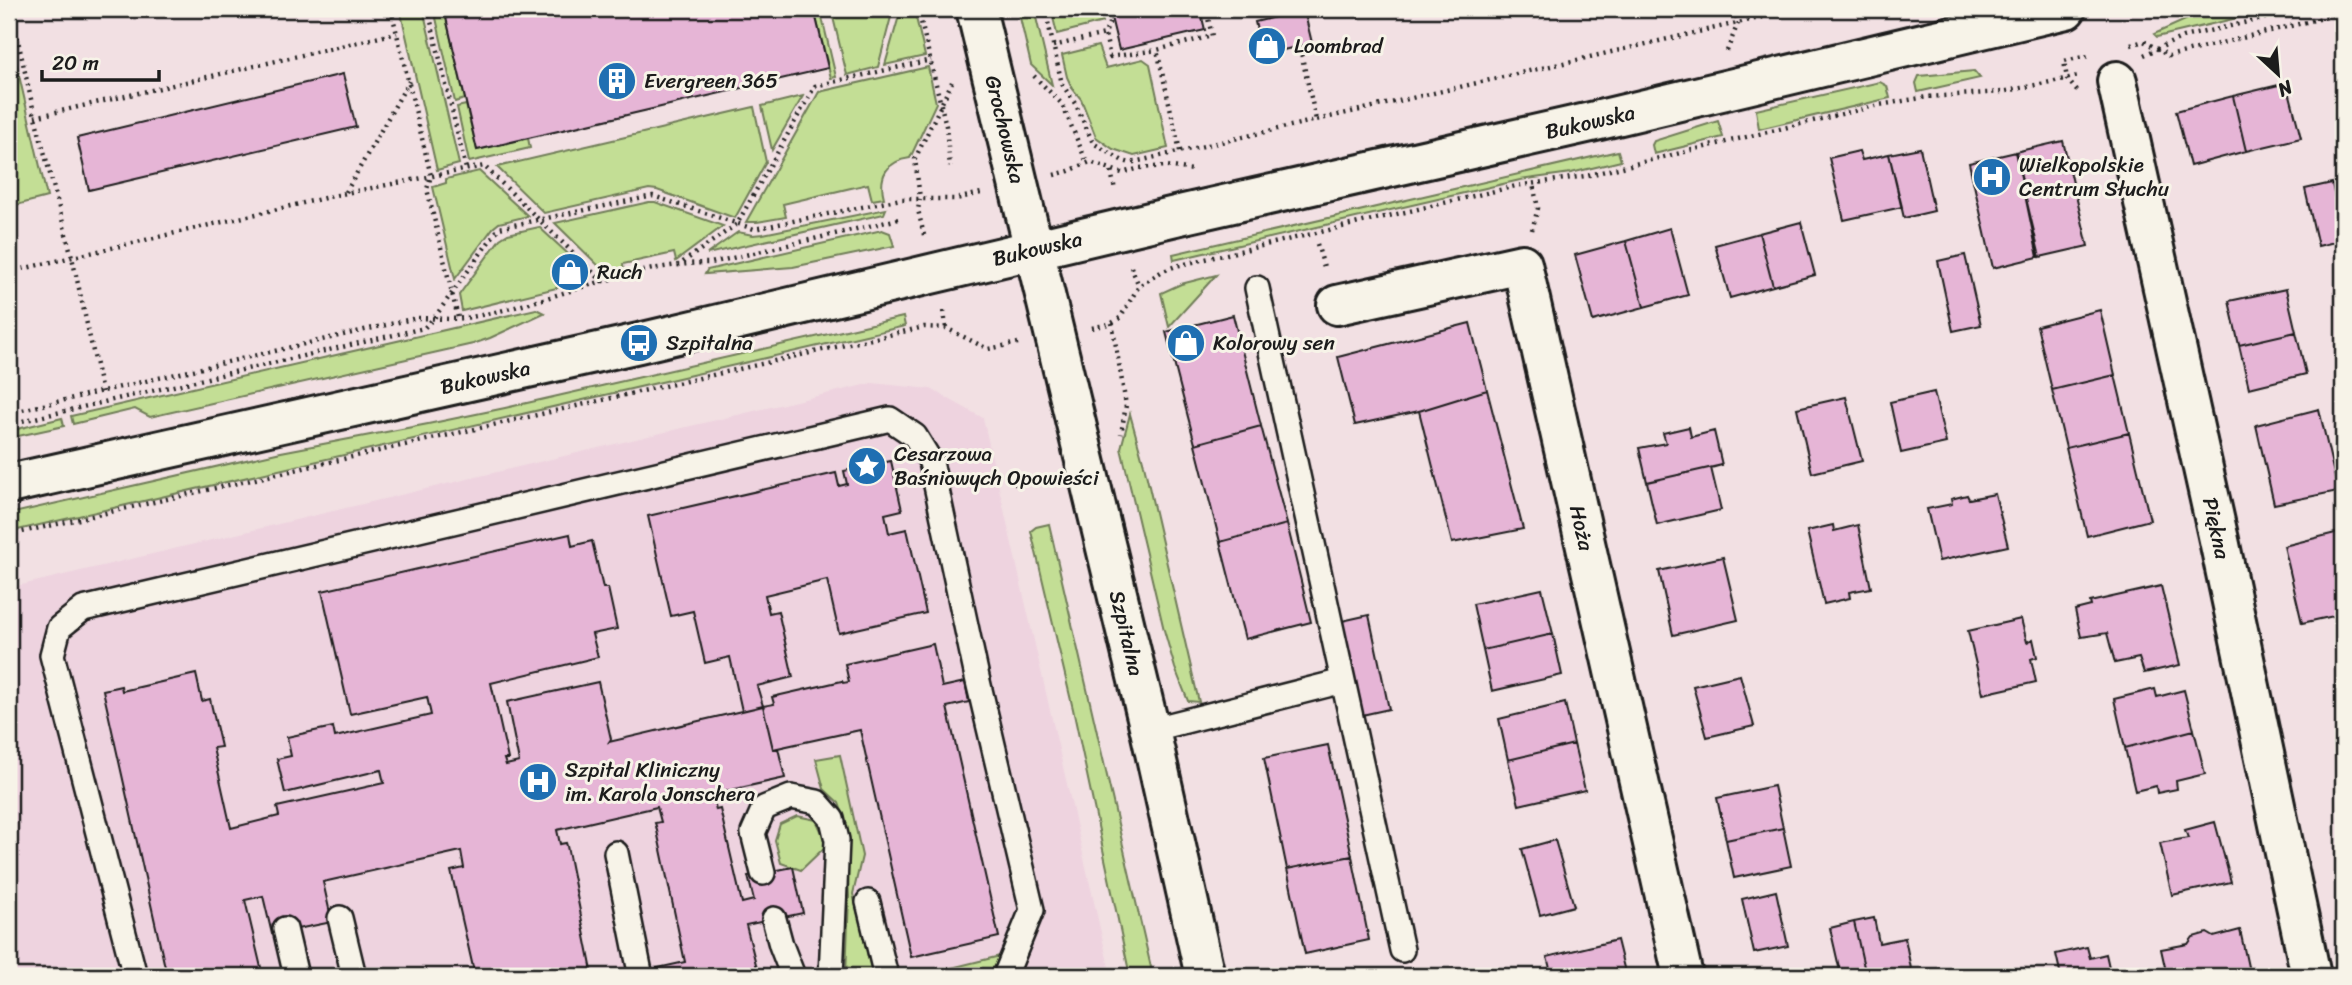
<svg xmlns="http://www.w3.org/2000/svg" width="2352" height="985" font-family="Sriracha,sans-serif">
	<rect width="100%" height="100%" fill="#f2e0e3"/>
	<filter id="ink" filterUnits="userSpaceOnUse"><feTurbulence type="fractalNoise" baseFrequency=".0143" numOctaves="2"/><feDisplacementMap in="SourceGraphic" scale="14" xChannelSelector="R" yChannelSelector="G"/><feConvolveMatrix kernelMatrix="1 2 1 2 8 2 1 2 1" color-interpolation-filters="sRGB"/></filter>
	<g filter="url(#ink)">
		<path fill="#eed3df" d="M872 383 931 389 983 418 1111 976H9V588Z"/>
		<path fill="#c3de95" stroke="#707d58" stroke-width="2" d="M400 9H423L459 164 437 170Z
			M434 9H444L465 99 455 102Z
			M814 9H820L836 77 831 78Z
			M831 9H893L878 67 847 75Z
			M901 9H914L925 56 885 65Z
			M1018 9H1034L1052 85 1031 65Z
			M1051 9H1100L1103 22 1057 34Z
			M2210 9H2249L2250 15 2161 36 2157 37 2154 34Z
			M9 32 47 197 9 207Z
			M1098 46 1106 68 1143 59 1150 64 1168 148 1134 156 1113 149 1096 137 1081 99 1072 88 1067 77 1062 55Z
			M928 67 936 103 910 158C887 161 878 176 884 198L872 200 868 184 783 204 786 217 757 222H746L819 92Z
			M1974 71 1980 78 1918 92 1916 83 1919 76Z
			M1880 82 1887 86 1890 98 1759 129 1756 110Z
			M803 96 772 150 762 106Z
			M466 105 477 150 528 138 530 148 469 162 457 107Z
			M754 107 766 162 735 218 657 190 649 189 544 213 497 167Z
			M1718 121 1723 137 1654 154 1652 145 1654 141Z
			M1618 151 1621 161 1571 173 1520 180 1174 260 1173 254Z
			M479 171 528 216 499 223 493 228 455 279 433 187 446 183V179Z
			M649 202H655L723 226 676 261 674 253 623 264 624 273 609 276 555 223Z
			M886 209 884 214 707 254 738 232 753 235 763 234Z
			M539 227 580 265 567 260 560 278 573 284 462 311 459 295 500 239 508 234Z
			M882 230 890 233 894 246 793 267 705 274 707 270Z
			M1216 275 1169 327 1161 293 1181 284Z
			M536 309 544 313 490 338 473 344 150 417 135 409 73 424 71 416Z
			M903 317 905 326 9 532V514L281 452 428 424 505 408Z
			M1130 414 1144 465 1199 702 1188 701 1175 668 1164 630 1121 448Z
			M62 418 64 426 9 438V431Z
			M1049 524 1052 537 1153 976H1130L1073 709 1031 531 1036 527Z
			M840 755 862 856 853 894 873 976H846L849 896 845 820 839 803 824 789 816 759Z
			M797 816 816 820 825 839 824 848 801 870 781 863 775 840 780 824Z
			M1000 956 991 976H940L939 971Z"/>
		<path fill="#e6b5d6" stroke="#1c1c1c" stroke-width="2" d="M444 9H814L828 68 477 150Z
			M1109 9H1200L1205 30 1119 50Z
			M1304 10 1312 43 1263 55 1255 22Z
			M343 74 356 127 89 190 77 138Z
			M2287 83 2301 138 2246 151 2233 96Z
			M2233 96 2246 151 2190 166 2176 111Z
			M2063 141 2088 246 2040 257 2015 152Z
			M1920 148 1934 211 1904 218 1889 154Z
			M1859 151 1862 160 1889 154 1902 207 1844 220 1829 158Z
			M2016 152 2038 257 1993 268 1969 163Z
			M2332 183 2343 240 2318 246 2305 189Z
			M1801 222 1815 275 1773 286 1759 233Z
			M1670 228 1688 295 1644 307 1626 241Z
			M1759 233 1773 286 1730 298 1715 245Z
			M1626 241 1644 307 1593 321 1575 255Z
			M1965 255 1981 325 1953 331 1938 261Z
			M567 260 580 265 573 284 560 279Z
			M2286 289 2296 332 2239 345 2229 301Z
			M2100 310 2115 375 2052 390 2037 326Z
			M1233 315 1261 426 1195 444 1166 332Z
			M1470 323 1487 390 1419 411 1355 425 1338 357Z
			M2296 332 2306 374 2249 388 2239 345Z
			M2115 375 2129 433 2066 448 2052 390Z
			M1487 390 1523 529 1452 543 1419 411Z
			M1934 392 1946 443 1901 453 1890 402Z
			M1846 397 1862 461 1812 473 1797 408Z
			M2319 409 2338 491 2274 504 2256 425Z
			M1261 426 1287 524 1220 542 1195 444Z
			M1689 427 1691 437 1714 431 1722 465 1647 482 1639 448 1666 443 1663 433Z
			M2129 433 2150 520 2087 536 2066 448Z
			M891 461 902 510 885 514 889 533 907 529 926 613 839 633 827 580 765 595 769 613 778 611 793 677 757 686 763 706 742 711 730 657 705 663 693 611 671 616 648 516 836 473 839 486 847 484 844 471Z
			M1722 465 1711 468 1721 510 1657 525 1647 482Z
			M1995 494 2008 546 1939 561 1927 509 1952 504 1951 499 1967 495 1969 499Z
			M1287 524 1311 622 1245 639 1220 542Z
			M1833 525 1834 531 1858 525 1871 588 1849 592 1850 598 1824 604 1807 531Z
			M2343 531V614L2302 623 2284 546Z
			M570 534 572 546 592 541 603 588H608L617 629 592 634 598 657 491 683 508 759H504L506 765 519 762 507 702 598 682 611 739 609 742 763 706 773 749 778 748 785 778 713 794 716 810 720 809 742 903 754 900 748 876 793 867 803 913 746 925 759 976H622L685 962 656 826 655 823 661 822 657 807 557 830 560 844 566 843 567 846 593 976H475L451 871 464 868 461 851 323 882 332 922 272 934 263 896 245 900 263 976H167L103 690 121 686 122 691 196 674 202 701 210 699 221 747 213 748 231 828 279 816 277 807 384 783 381 770 285 793 277 759 291 756 287 737 333 727 335 737 431 715 427 697 350 714 322 591Z
			M1723 557 1738 620 1673 635 1659 571Z
			M2161 586 2180 665 2144 673 2139 658 2115 663 2107 633 2081 637 2075 610 2091 606 2090 602Z
			M1542 589 1553 634 1483 650 1473 604Z
			M1369 615 1389 709 1362 715 1342 621Z
			M2021 619 2027 642 2033 639 2037 657 2031 659 2036 682 1983 694 1968 631Z
			M1553 634 1562 675 1492 691 1483 650Z
			M933 644 942 687 965 682 969 702 947 707 999 937 911 957 860 730 773 749 763 706 774 704 772 697 842 681 843 683 849 682 845 664Z
			M1740 675 1754 726 1707 737 1693 686Z
			M2155 689 2157 697 2184 690 2194 730 2125 748 2114 699Z
			M1565 703 1574 744 1508 760 1499 719Z
			M2194 730 2205 774 2176 781 2177 789 2157 793 2156 786 2135 791 2125 748Z
			M1574 744 1585 790 1519 805 1508 760Z
			M1328 745 1352 856 1287 869 1264 758Z
			M1774 786 1783 828 1726 840 1717 798Z
			M2215 822 2231 882 2172 895 2160 843 2188 838 2185 830Z
			M1783 828 1791 866 1734 878 1726 840Z
			M1555 840 1574 906 1540 915 1522 849Z
			M1352 856 1369 940 1305 954 1287 869Z
			M1776 891 1788 946 1754 953 1742 899Z
			M1874 918 1879 943 1905 938 1912 974 1901 976H1866L1854 922Z
			M1854 922 1866 976H1841L1830 928Z
			M2240 930 2250 976H2167L2161 949 2188 944 2193 937 2207 933 2214 937Z
			M1617 940 1626 976H1552L1547 957Z
			M2087 947 2090 958 2106 954 2111 976H2061L2056 954Z"/>
		<g fill="none" stroke-linecap="round" stroke-linejoin="round">
			<g stroke="#1c1c1c" stroke-width="28">
				<path id="lane" d="M1257 288 1402 950
					M1150 730 1343 681
					M616 853 640 972
					M763 873 753 833 764 808 791 797 817 802 832 819 837 840 831 976
					M868 902 886 976
					M340 918 354 976
					M774 919 781 945 793 976
					M285 929 296 976
					M135 976 52 655 59 628 83 609 890 419 915 436 931 462 977 677 1032 910 1005 976"/>
			</g>
			<g stroke="#1c1c1c" stroke-width="44">
				<g id="street">
					<path id="s1" d="M2117 81 2219 540 2311 976"/>
					<path id="s2" d="M1337 305 1522 264 1683 976"/>
				</g>
			</g>
			<g stroke="#1c1c1c" stroke-width="44">
				<g id="secondary">
					<path id="s3" d="M976 9 1150 730 1205 976"/>
					<path id="s4" d="M9 484 639 343 1184 214 1591 122 2066 9"/>
				</g>
			</g>
			<path stroke="#1c1c1c" stroke-width="4.5" stroke-dasharray="2 5" stroke-linecap="butt" d="M11 9 35 117 72 257 102 392
				M391 9 431 176 427 189 458 318
				M428 9 466 169
				M918 9 946 126 950 167
				M1045 9 1062 84 1076 105 1093 143 1123 161 1130 163 1798 9
				M1105 9 1109 23 1105 34 1110 57 1157 50
				M2131 45 2144 41 2169 56 2343 13
				M1053 46 1105 34
				M1300 48 1316 120
				M1727 51 1738 23 1734 9
				M2144 55 2183 37 2304 9
				M1034 76 1062 104 1087 163
				M2077 91 2067 79 2064 61 2088 56
				M35 117 397 33
				M1180 151 1157 50 1212 36 1206 9
				M1111 171 1115 190
				M1054 175 1069 171 1090 162 1122 173 1140 168 1166 166 1193 170
				M346 192 409 81
				M1532 230 1538 208 1533 184
				M924 235 918 210 920 198 915 159 952 82
				M1317 244 1325 270
				M683 262 737 224 815 86 931 60
				M1131 267 1139 286
				M9 272 346 193 484 166 603 282
				M944 311 946 328
				M1112 323 1126 405 1121 434
				M1092 328 1112 323 1120 318 1139 286 1161 272 1176 266 1516 186 1585 176 1879 105 1927 97 2002 92 2079 76
				M9 413 416 318C432 318 449 320 465 318 547 305 628 263 711 263L899 219
				M9 424 424 328 434 318 499 228 653 196 754 229 901 199H956L981 193
				M1014 484 1025 482
				M9 535 924 327 946 328 988 349 1018 343"/>
			<use href="#lane" stroke="#f7f3e8" stroke-width="23"/>
			<use href="#street" stroke="#f7f3e8" stroke-width="38"/>
			<use href="#secondary" stroke="#f7f3e8" stroke-width="38"/>
		</g>
	</g>
	<defs>
		<g id="shop-disc" transform="scale(2.0125)"><circle r="9.5" fill="#1f6fb2" stroke="#f7f3e8"/><path d="M-5-2.5h2.3a2.7 3.5 0 0 1 5.4 0H5L5.5 6h-11ZM-1.5-2.5h3a1.5 2.3 0 0 0-3 0Z" fill="#fff"/></g>
		<g id="building-disc" transform="scale(2.0125)"><circle r="9.5" fill="#1f6fb2" stroke="#f7f3e8"/><path d="M-4-6H4V6H1V3H-1V6H-4ZM-2.5-4.3h1.7v1.8h-1.7ZM.8-4.3h1.7v1.8H.8ZM-2.5-1h1.7V.8h-1.7ZM.8-1h1.7V.8H.8Z" fill="#fff"/></g>
		<g id="hospital-disc" transform="scale(2.0125)"><circle r="9.5" fill="#1f6fb2" stroke="#f7f3e8"/><path d="M-5-5h3v3.5h4V-5h3V5h-3V1.5h-4V5h-3Z" fill="#fff"/></g>
		<g id="bus-disc" transform="scale(2.0125)"><circle r="9.5" fill="#1f6fb2" stroke="#f7f3e8"/><path d="M-5-6H5V4H4V6H2V4H-2V6H-4V4H-5ZM-3.5-4V0h7V-4ZM-3.5 1.2v1.5H-2V1.2ZM2 1.2v1.5H3.5V1.2Z" fill="#fff"/></g>
		<g id="sight-disc" transform="scale(2.0125)"><circle r="9.5" fill="#1f6fb2" stroke="#f7f3e8"/><path d="M0-6L1.8-2.2L6-1.7L2.9 1.2L3.7 5.4L0 3.3L-3.7 5.4L-2.9 1.2L-6-1.7L-1.8-2.2Z" fill="#fff"/></g>
	</defs>
	<g fill-rule="evenodd">
		<use href="#shop-disc" x="1267" y="46"/>
		<use href="#building-disc" x="617" y="81"/>
		<use href="#hospital-disc" x="1992" y="177"/>
		<use href="#shop-disc" x="570" y="272"/>
		<use href="#bus-disc" x="639" y="343"/>
		<use href="#shop-disc" x="1186" y="343"/>
		<use href="#sight-disc" x="867" y="466"/>
		<use href="#hospital-disc" x="538" y="782"/>
	</g>
	<g text-anchor="middle" stroke-width="6" stroke-linejoin="round" paint-order="stroke">
		<g font-size="21" fill="#1c1c1c" stroke="#f7f3e8" text-anchor="start">
			<text x="1294" y="53">Loombrad</text>
			<text x="644" y="88">Evergreen 365</text>
			<text x="2019" y="172">Wielkopolskie<tspan x="2019" dy="24">Centrum Słuchu</tspan></text>
			<text x="597" y="279">Ruch</text>
			<text x="666" y="350">Szpitalna</text>
			<text x="1213" y="350">Kolorowy sen</text>
			<text x="894" y="461">Cesarzowa<tspan x="894" dy="24">Baśniowych Opowieści</tspan></text>
			<text x="565" y="777">Szpital Kliniczny<tspan x="565" dy="24">im. Karola Jonschera</tspan></text>
		</g>
		<g font-size="21" fill="#1c1c1c" stroke="#f7f3e8">
			<text dy="7" stroke="none"><textPath href="#s4" startOffset="1622">Bukowska</textPath></text>
			<text dy="7" stroke="none"><textPath href="#s3" startOffset="124">Grochowska</textPath></text>
			<text dy="7" stroke="none"><textPath href="#s4" startOffset="1055">Bukowska</textPath></text>
			<text dy="7" stroke="none"><textPath href="#s4" startOffset="488">Bukowska</textPath></text>
			<text dy="7" stroke="none"><textPath href="#s2" startOffset="460">Hoża</textPath></text>
			<text dy="7" stroke="none"><textPath href="#s1" startOffset="458">Piękna</textPath></text>
			<text dy="7" stroke="none"><textPath href="#s3" startOffset="642">Szpitalna</textPath></text>
		</g>
	</g>
	<rect width="2352" height="985" fill="none" stroke="#f7f3e8" stroke-width="35"/>
	<rect x="18" y="18" width="2317" height="950" fill="none" stroke="#1c1c1c" stroke-width="2.5" filter="url(#ink)"/>
	<g transform="translate(2278 74) rotate(154)" stroke="#f7f3e8" stroke-width="5" paint-order="stroke">
	<path d="M0-5L12 26L0 18L-12 26Z" fill="#1c1c1c"/>
	<text y="-10" font-size="19" font-weight="bold" text-anchor="middle" fill="#1c1c1c">N</text>
	</g>
	<path d="M42 70v10h117v-10" fill="none" stroke="#1c1c1c" stroke-width="3.5"/>
	<text x="52" y="70" font-size="21" fill="#1c1c1c" stroke="#f7f3e8" stroke-width="5" paint-order="stroke">20 m</text>
</svg>
